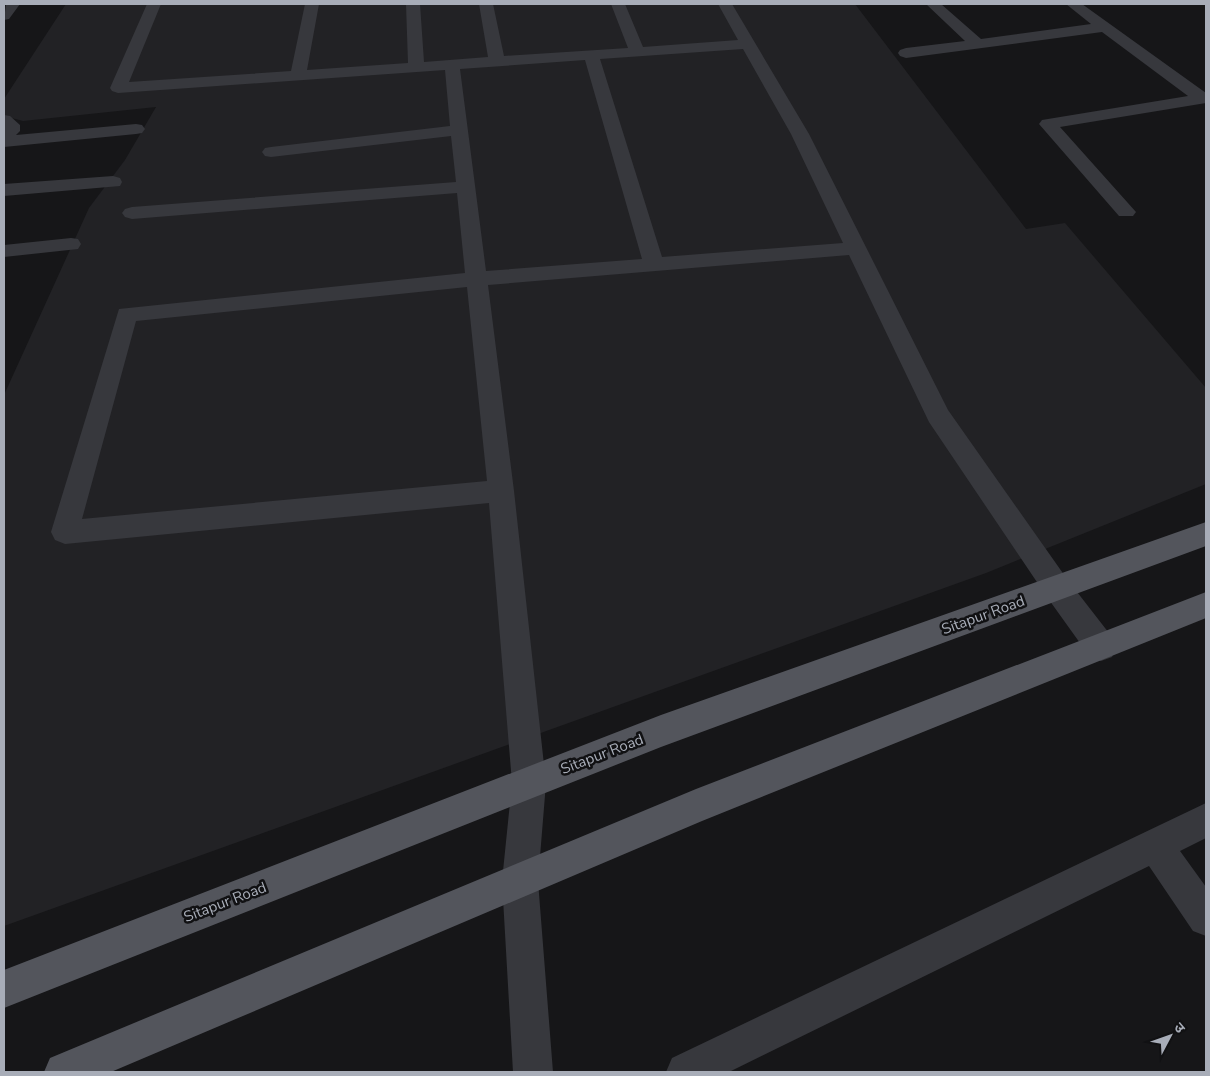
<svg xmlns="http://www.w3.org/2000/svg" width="1210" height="1076" font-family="'Nunito Sans','Noto Sans Devanagari',sans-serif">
	<rect width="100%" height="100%" fill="#161618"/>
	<path fill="#222225" d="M66 4H855L1026 229 1065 223 1206 388V484L986 573 4 926V395L89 208 125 160 156 107 23 121 4 116V99Z"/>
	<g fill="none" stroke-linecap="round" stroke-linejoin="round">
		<path fill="#37383d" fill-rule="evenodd" d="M6 4H20L9 19 4 20Z
			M147 4H161L129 82 291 71 305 4H319L307 70 408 63 406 4H420L424 62 488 57 479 4H493L504 56 628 48 611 4H625L643 47 738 40 718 4H732L809 134 948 410 1067 579 1112 637 1116 647 1112 657 1101 661 1090 657 1047 597 929 422 849 255 488 285 514 491 546 783 538 881 553 1072H513L502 881 512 783 489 503 65 544 55 540 51 532 119 309 465 273 457 193 132 219 125 217 122 213 125 209 132 207 456 182 451 136 271 157 265 156 262 152 265 148 271 147 450 126 445 70 118 93 112 91 110 88ZM743 49 791 134 843 243 662 257 600 59ZM585 60 642 259 486 271 460 69ZM467 287 487 481 82 519 136 321Z
			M926 4H941L981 39 1091 24 1066 4H1082L1206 93V103L1060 127 1136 212 1133 216H1119L1039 124 1042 120 1048 119 1188 96 1102 32 906 58 900 56 898 53 900 50 906 48 965 41Z
			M4 115 10 116 20 125V131L16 135 136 124 142 125 145 129 142 133 136 134 4 147Z
			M113 176 120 178 122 182 120 186 4 196V184Z
			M71 238 78 239 81 244 78 249 4 257V245Z
			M1206 803V838L1180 851 1206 887V936L1193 931 1149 866 729 1072H666L672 1058Z"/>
		<path fill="#53555c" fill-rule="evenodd" d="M1206 522V546L661 747 4 1008V970L661 715Z
			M1206 592V618L702 821 111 1072H44L50 1058 696 789Z"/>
	</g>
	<g text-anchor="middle" stroke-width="5" stroke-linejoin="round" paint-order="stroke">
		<g font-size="15" fill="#a8adb8" stroke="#111113">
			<text transform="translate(983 615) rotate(-20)" y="5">Sitapur Road</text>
			<text transform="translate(602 754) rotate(-21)" y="5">Sitapur Road</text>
			<text transform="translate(225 902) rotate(-21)" y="5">Sitapur Road</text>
		</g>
	</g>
	<rect width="1210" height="1076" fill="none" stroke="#a8adb8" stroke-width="10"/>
	<g transform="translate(1170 1036) rotate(49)" stroke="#111113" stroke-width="4" paint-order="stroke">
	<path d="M0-4L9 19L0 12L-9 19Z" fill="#a8adb8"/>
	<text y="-8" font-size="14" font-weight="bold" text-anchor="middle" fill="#a8adb8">उ</text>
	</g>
</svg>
